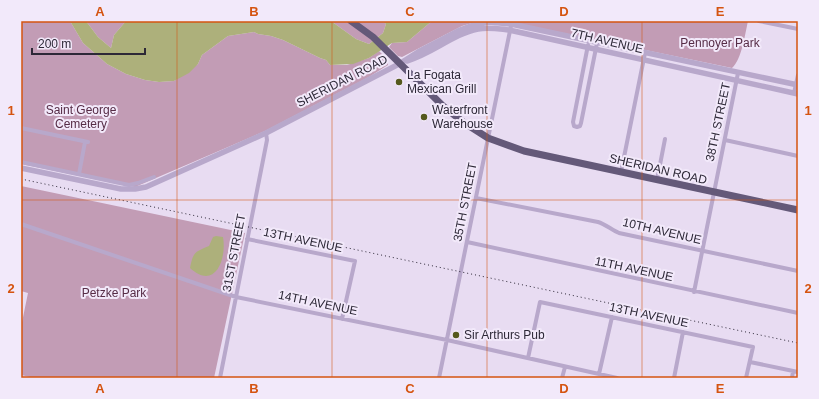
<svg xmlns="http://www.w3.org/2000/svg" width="819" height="399" font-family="Arial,sans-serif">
	<rect width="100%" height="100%" fill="#e8dcf2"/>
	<path fill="#c29cb5" d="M21 21H70L83 43 107 64 126 74 145 80 159 82 174 81 198 64 202 55 228 36 254 32 258 34 271 36 283 40 320 58 326 60 330 65H347L369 58 379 51 388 60V65L369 77 265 131 135 187 21 164Z
		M86 21H126L114 35 111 48 98 37Z
		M331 21H382L386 24 383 33 369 44 356 39Z
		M432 21H479L462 26 402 57 398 56 389 47 392 43 407 42Z
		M506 21H748C745 34 742 59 732 68Z
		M21 186 245 233 214 378H192L187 377V378H35L21 375V327L28 293 21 291Z"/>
	<path fill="#adb07b" d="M70 21H86L98 37 111 48 114 35 126 21H331L356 39 369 44 383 33 386 24 382 21H432L407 42 392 43 369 58 353 64 330 65 326 60 320 58 283 40 271 36 258 34 254 32 228 36 202 55 198 64 189 73 174 81 159 82 145 80 126 74 107 64 83 43Z
		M216 236 223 237C227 259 215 291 190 268 193 253 194 252 209 246L213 237Z"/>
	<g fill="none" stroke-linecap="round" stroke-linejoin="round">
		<path stroke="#b8a8cb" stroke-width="4" d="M759 21 798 29
			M588 45 573 122 574 126 577 127 580 126 581 123 597 43
			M794 93 798 75
			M21 128 88 142
			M725 140 798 156
			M21 162 129 185 138 183 154 177
			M621 172 645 53
			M79 174 85 142
			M657 180 665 139
			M476 198 598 222C605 224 612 230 619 233L798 271
			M21 224 236 297 447 340 617 378
			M247 239 355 261 342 319
			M467 242 798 313
			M694 292 738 73
			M528 358 540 302 753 347 746 378
			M750 362 798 372
			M599 374 612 317
			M220 378 267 140 266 133
			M439 378 512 21
			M562 378 565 367
			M674 378 683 332
			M792 378 793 371"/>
		<path stroke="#b8a8cb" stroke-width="5.5" d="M407 61C432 54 453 34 478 29 489 27 499 29 509 30L798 94
			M21 168 121 189H135L146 187 266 133 399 64 418 52 460 30 476 24 489 22 511 24 798 85"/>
		<path stroke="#645979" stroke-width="7" d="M351 21 373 37 443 106 463 122 488 138 524 151 798 210"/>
		<path stroke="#2d2837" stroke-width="1" stroke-dasharray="1 3" stroke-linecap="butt" d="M21 179 798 343"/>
	</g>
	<path fill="none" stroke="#d55410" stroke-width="1" stroke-opacity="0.55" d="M177 21V378M332 21V378M487 21V378M642 21V378M21 200H798"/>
	<g fill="#55591d" stroke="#f2e9fa" stroke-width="1.5">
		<circle cx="399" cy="82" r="4"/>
		<circle cx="424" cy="117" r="4"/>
		<circle cx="456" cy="335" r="4"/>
	</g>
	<g text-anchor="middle" stroke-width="4" stroke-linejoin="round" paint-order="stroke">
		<g font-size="12" fill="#2d2837" stroke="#f2e9fa">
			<text transform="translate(607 41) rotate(13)" y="4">7TH AVENUE</text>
			<text transform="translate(342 81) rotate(-27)" y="4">SHERIDAN ROAD</text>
			<text transform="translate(718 122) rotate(-78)" y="4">38TH STREET</text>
			<text transform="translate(658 169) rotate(13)" y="4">SHERIDAN ROAD</text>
			<text transform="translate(465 202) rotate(-79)" y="4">35TH STREET</text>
			<text transform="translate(662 231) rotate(13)" y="4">10TH AVENUE</text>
			<text transform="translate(303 240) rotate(12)" y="4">13TH AVENUE</text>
			<text transform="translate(234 253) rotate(-79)" y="4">31ST STREET</text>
			<text transform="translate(634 269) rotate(12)" y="4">11TH AVENUE</text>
			<text transform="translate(318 303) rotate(12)" y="4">14TH AVENUE</text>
			<text transform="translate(649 315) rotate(12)" y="4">13TH AVENUE</text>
		</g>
		<g font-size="12" fill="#562c46" stroke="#f2e9fa">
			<text x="720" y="47">Pennoyer Park</text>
			<text x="81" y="114">Saint George<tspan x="81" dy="14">Cemetery</tspan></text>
			<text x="114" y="297">Petzke Park</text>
		</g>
		<g font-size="12" fill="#2d2837" stroke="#f2e9fa" text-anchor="start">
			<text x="407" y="79">La Fogata<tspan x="407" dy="14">Mexican Grill</tspan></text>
			<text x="432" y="114">Waterfront<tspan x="432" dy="14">Warehouse</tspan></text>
			<text x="464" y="339">Sir Arthurs Pub</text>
		</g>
	</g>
	<rect width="819" height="399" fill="none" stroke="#f2e9fa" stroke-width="44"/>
	<path d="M32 48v6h113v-6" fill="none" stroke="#2d2837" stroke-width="2"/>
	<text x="38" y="48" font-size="12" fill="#2d2837" stroke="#f2e9fa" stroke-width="3" paint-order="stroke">200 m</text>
	<rect x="22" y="22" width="775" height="355" fill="none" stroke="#d55410" stroke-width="1.5"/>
	<g font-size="13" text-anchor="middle" font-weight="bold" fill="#d55410">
		<text x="100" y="16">A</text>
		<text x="254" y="16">B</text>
		<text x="410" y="16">C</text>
		<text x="564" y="16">D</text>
		<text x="720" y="16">E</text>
		<text x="11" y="115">1</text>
		<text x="808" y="115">1</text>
		<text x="11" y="293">2</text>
		<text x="808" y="293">2</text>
		<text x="100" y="393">A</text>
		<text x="254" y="393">B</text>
		<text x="410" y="393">C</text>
		<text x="564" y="393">D</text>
		<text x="720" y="393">E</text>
	</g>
</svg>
